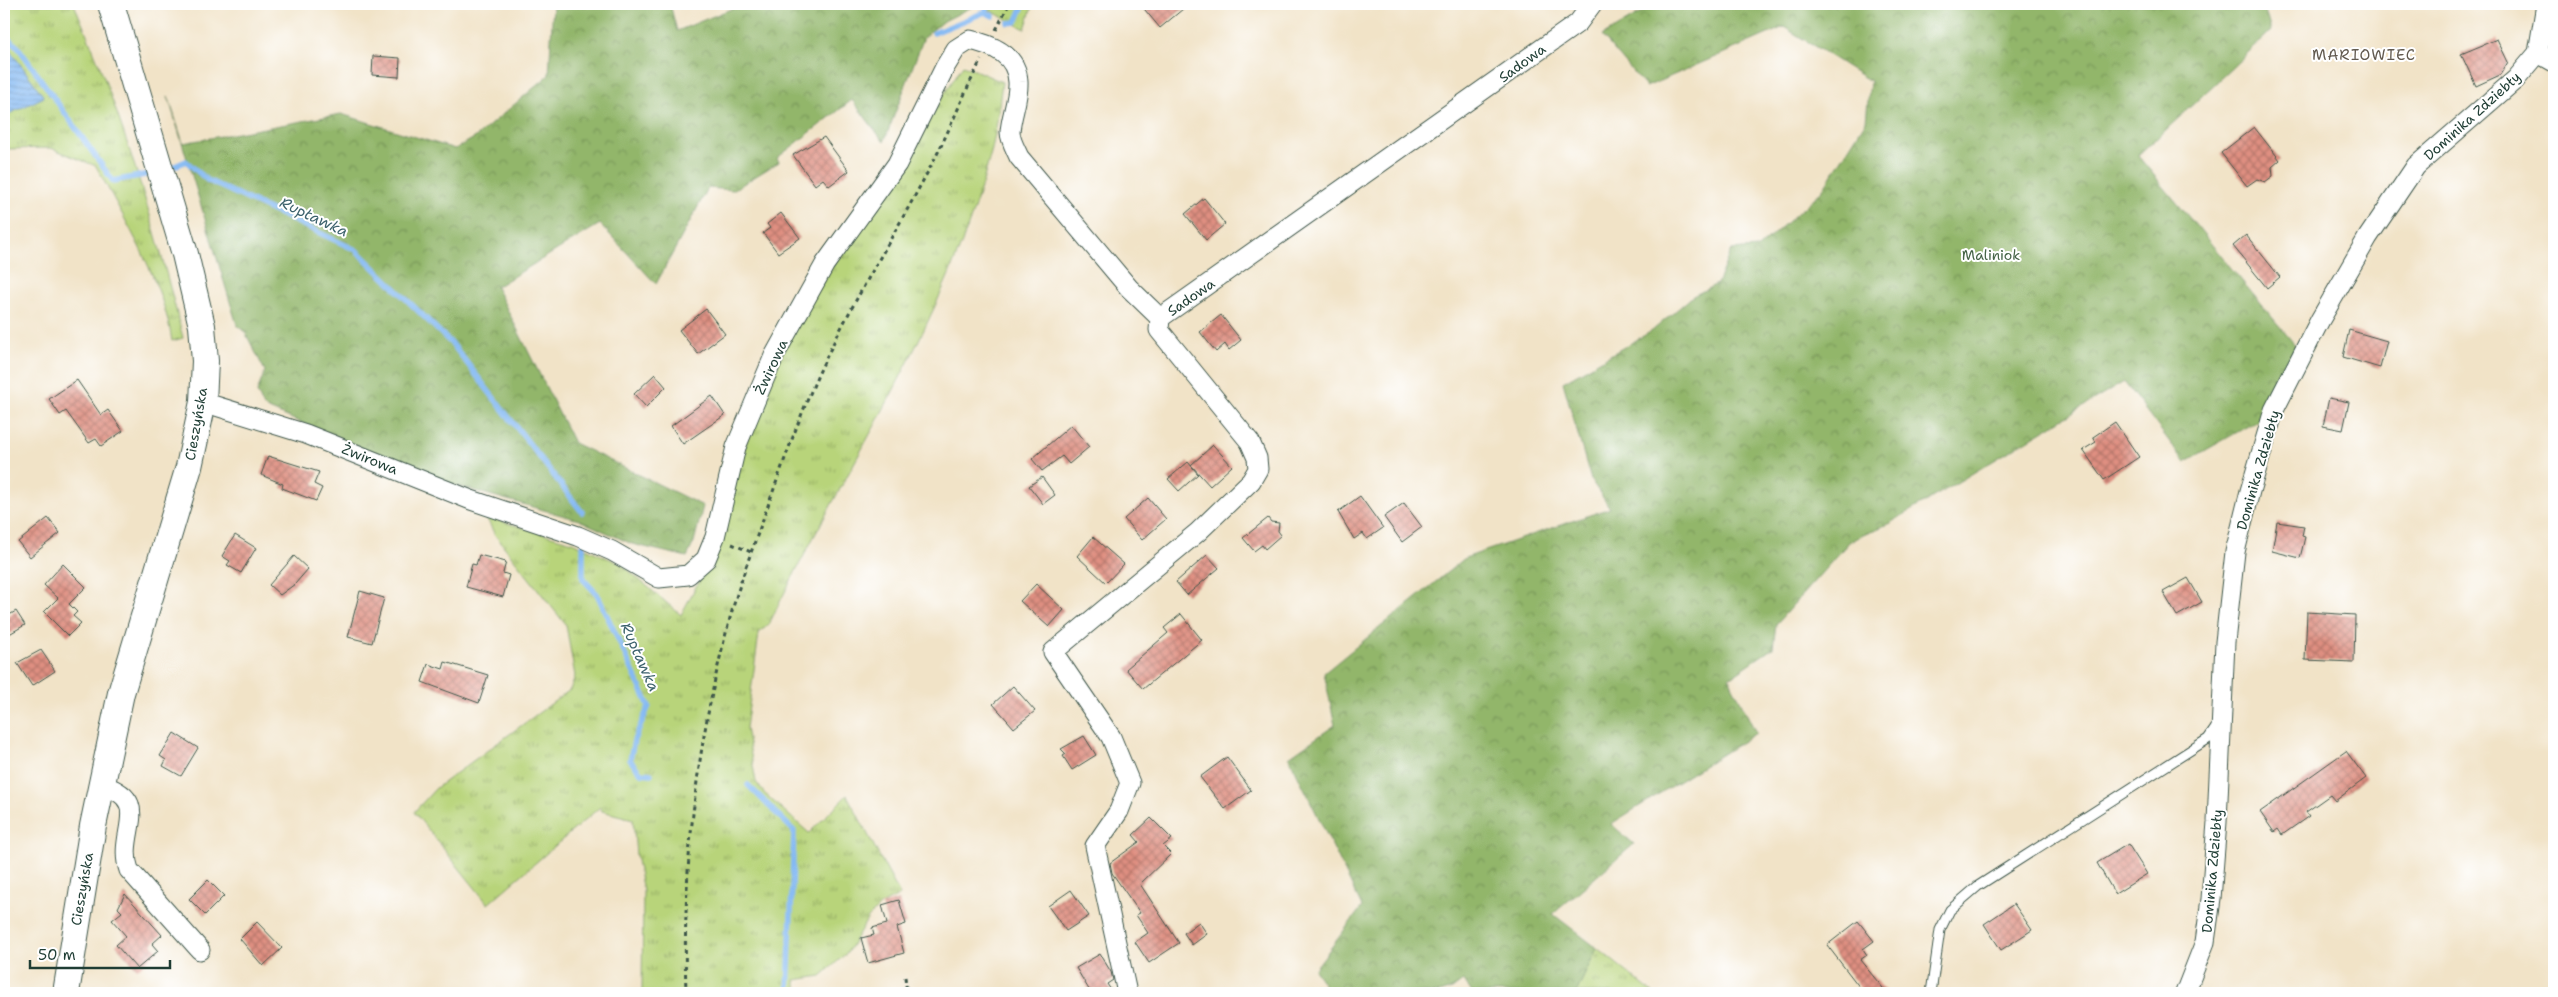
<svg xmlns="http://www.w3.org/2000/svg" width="2558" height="997" font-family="'Shantell Sans',sans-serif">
	<defs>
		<pattern id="grass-tufts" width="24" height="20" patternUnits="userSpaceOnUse" patternTransform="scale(1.25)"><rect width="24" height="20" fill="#b8d47a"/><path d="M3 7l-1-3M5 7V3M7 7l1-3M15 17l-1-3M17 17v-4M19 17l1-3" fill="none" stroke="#95ad65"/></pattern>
		<pattern id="forest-crowns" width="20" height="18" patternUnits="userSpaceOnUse" patternTransform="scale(1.25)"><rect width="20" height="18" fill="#92b66a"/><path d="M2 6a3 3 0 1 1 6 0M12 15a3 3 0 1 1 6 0" fill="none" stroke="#779558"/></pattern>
		<pattern id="water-rules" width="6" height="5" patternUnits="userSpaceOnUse" patternTransform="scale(1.25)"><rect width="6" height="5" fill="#84b9f3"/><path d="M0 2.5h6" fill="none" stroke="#6b98c6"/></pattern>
		<pattern id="building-cross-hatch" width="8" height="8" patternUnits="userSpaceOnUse" patternTransform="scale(1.25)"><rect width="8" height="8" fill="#df8f81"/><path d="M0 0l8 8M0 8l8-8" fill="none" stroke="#b4766a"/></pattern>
	</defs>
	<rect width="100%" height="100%" fill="#fff"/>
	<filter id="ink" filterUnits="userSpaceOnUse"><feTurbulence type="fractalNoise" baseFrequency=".02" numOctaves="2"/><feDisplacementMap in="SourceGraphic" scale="10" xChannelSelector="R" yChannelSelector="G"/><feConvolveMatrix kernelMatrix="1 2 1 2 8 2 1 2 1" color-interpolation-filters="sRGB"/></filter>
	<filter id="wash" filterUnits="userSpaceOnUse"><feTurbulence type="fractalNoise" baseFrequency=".0096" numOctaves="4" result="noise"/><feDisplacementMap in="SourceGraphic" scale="20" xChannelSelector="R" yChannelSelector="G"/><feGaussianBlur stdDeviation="1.12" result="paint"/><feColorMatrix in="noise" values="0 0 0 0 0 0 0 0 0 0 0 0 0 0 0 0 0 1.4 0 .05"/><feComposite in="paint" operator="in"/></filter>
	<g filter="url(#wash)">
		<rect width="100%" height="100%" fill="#f1e3c7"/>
		<path fill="url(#grass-tufts)" stroke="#6c8857" d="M4 4H74C121 111 155 225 183 338L172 341C163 280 124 219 96 166L51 148 4 149Z
			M978 4H1033L1025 29Z
			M963 65 1002 82C999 104 997 128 992 149 948 321 845 467 769 624L759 633 746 728 756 782 764 793 809 833 847 795 900 895 881 905 868 918 847 953 821 976 795 980 798 993H642L643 891 636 855 633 819 602 811 600 807 488 904 414 812 436 788 570 690 575 676 566 625 495 535 486 517 572 542 621 564 681 615 715 550 754 417 797 321Z
			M1597 948 1653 993H1576Z"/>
		<path fill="url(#forest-crowns)" stroke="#587a4f" d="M553 4H670L677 31 743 4H978L942 22 924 37 884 142 852 100 777 158 779 162 733 190 708 188 656 284 600 224 496 287 574 443 703 506 694 542 687 557 632 544 579 520 433 479 264 407 257 392 265 371 245 332 237 325 168 96 183 143 341 114 455 149 476 137 549 75Z
			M1656 4H2263L2271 31 2138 156 2296 346 2262 418 2185 462 2124 382 1890 523 1850 541 1776 624 1773 648 1729 678 1756 733 1611 824 1634 844 1553 914 1597 948 1576 993H1472L1464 980 1452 989 1439 993H1330L1314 970 1362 907 1289 757 1335 725 1324 673 1465 558 1610 508 1591 480 1563 382 1652 331 1693 296 1717 284 1731 250 1758 248 1821 192 1866 121 1870 81 1784 27 1646 87 1602 36Z"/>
		<path fill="url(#water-rules)" stroke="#527b94" d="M4 42 44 97 7 115 4 108Z"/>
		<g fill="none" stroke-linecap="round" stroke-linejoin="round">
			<path stroke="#84b9f3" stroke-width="5.5" d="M985 12 989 4
				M1008 23 1016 22 1024 4
				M934 33 985 12 993 16
				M4 35 18 47 113 181 155 173
				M166 170 186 161 207 180 356 250 453 345 582 512
				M583 544V579L597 594 649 706 634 740 630 760 641 773 651 774
				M748 785 794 831 788 993"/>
		</g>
		<g id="blocks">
			<path fill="url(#building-cross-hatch)" d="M1140 4H1189L1160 28Z
				M2497 39 2508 62 2500 75 2476 86 2461 54Z
				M373 56 400 58 399 77 372 75Z
				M2254 127 2280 160 2272 167 2273 176 2265 182 2257 179 2247 186 2221 153Z
				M824 137 849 171 829 186 823 179 815 185 793 155Z
				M1204 198 1225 224 1206 240 1185 214Z
				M781 213 800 238 778 253 763 233 770 228 767 224Z
				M2246 235 2280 277 2267 288 2233 246Z
				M706 309 725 334 698 354 679 330Z
				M1221 315 1241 340 1229 350 1225 344 1216 352 1200 332Z
				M2349 330 2387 341 2380 368 2343 357Z
				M655 374 666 387 646 407 634 394Z
				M77 380 101 415 108 410 123 431 101 446 96 439 89 443 66 411 60 415 49 399Z
				M712 396 725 415 683 444 671 426Z
				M2329 398 2349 402 2343 430 2323 426Z
				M2115 422 2139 457 2104 480 2083 450 2096 442 2093 437Z
				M1071 425 1089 447 1069 464 1062 456 1042 471 1032 459Z
				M1213 445 1232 466 1210 486 1191 465Z
				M268 456 319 472 314 484 322 488 316 501 282 488 283 484 261 475Z
				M1188 462 1198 474 1179 491 1168 479Z
				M1042 477 1055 495 1043 504 1029 486Z
				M1360 496 1383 528 1367 539 1363 533 1354 539 1338 512Z
				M1148 498 1166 519 1142 540 1124 519Z
				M1404 503 1422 527 1402 542 1384 517Z
				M48 518 60 533 30 557 18 542Z
				M1268 518 1271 522 1279 523 1278 531 1281 535 1265 549 1262 545 1254 551 1243 538Z
				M2277 522 2304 526 2302 536 2305 537 2300 558 2272 551Z
				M235 535 256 548 241 573 227 565 230 561 222 556Z
				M1093 537 1124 564 1106 583 1077 556Z
				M479 555 506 562 503 573 509 575 503 597 466 587 472 564 476 565Z
				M1207 555 1219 568 1187 595 1176 582Z
				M294 556 308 569 295 584 280 595 269 585Z
				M63 564 86 587 69 604 77 612 73 616 81 623 68 636 44 612 58 598 44 585Z
				M2188 578 2202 602 2177 616 2163 592Z
				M1036 584 1064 610 1049 627 1020 601Z
				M360 591 384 598 372 643 348 637Z
				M16 611 25 625 4 637V618Z
				M2307 612 2355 615 2354 662 2305 660Z
				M1181 614 1202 640 1143 689 1126 669 1168 633 1164 628Z
				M41 650 55 671 32 686 17 663Z
				M445 662 488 675 479 703 422 682 428 664 443 669Z
				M1013 686 1035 711 1014 728 993 704Z
				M174 733 198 748 181 776 163 766 166 760 160 756Z
				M1084 736 1096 755 1072 770 1063 756 1066 754 1061 749Z
				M2346 751 2366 778 2335 801 2330 795 2306 812 2309 816 2282 835 2278 829 2274 832 2260 812Z
				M1227 757 1251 790 1225 809 1200 777Z
				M1151 818 1172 839 1163 846 1171 854 1140 884 1179 943 1149 963 1135 942 1148 933 1136 915 1140 913 1112 873 1110 863 1139 842 1133 835Z
				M2128 844 2147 874 2115 894 2097 863Z
				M208 880 224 896 205 915 189 899Z
				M1071 890 1089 916 1066 931 1048 906Z
				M125 894 162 935 152 944 158 951 137 969 116 945 126 936 112 920 122 912 118 908Z
				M899 900 906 924 897 927 904 953 868 963 861 938 874 935 872 928 887 924 882 905Z
				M2014 904 2032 930 2001 950 1984 924Z
				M1858 921 1874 941 1863 949 1867 955 1860 960 1887 993H1864L1827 945Z
				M257 922 282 948 263 966 240 939Z
				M1199 922 1207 934 1192 945 1184 933Z
				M1100 954 1111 972 1113 980 1107 984 1113 993H1091L1076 968Z"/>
		</g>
	</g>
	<g filter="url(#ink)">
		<use href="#blocks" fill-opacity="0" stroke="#3e564a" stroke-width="1"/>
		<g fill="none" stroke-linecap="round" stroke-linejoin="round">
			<g stroke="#3e564a" stroke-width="11">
				<path id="lane" d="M1931 993 1940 930 1950 910 1978 886 2208 739 2217 726"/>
			</g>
			<g stroke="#3e564a" stroke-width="21">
				<path id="street" d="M2538 53 2554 62
					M203 402 306 434 471 500 578 536 612 551 659 578 688 575 706 559 715 537 736 447 774 356 825 264 897 164 945 67 956 49 970 40C993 45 1017 55 1018 82 1019 98 1011 116 1010 132 1010 140 1016 150 1019 157L1129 288 1160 318
					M102 785C155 801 116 833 129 870L200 950
					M1127 993 1095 846 1119 811 1130 783 1111 737 1053 652 1198 532 1251 481 1258 469 1257 458 1250 442 1159 330 1160 318 1578 23 1592 4
					M2185 993 2205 942 2211 899 2217 822 2225 642 2235 552 2250 491 2274 410 2320 320 2368 237 2416 166 2516 79 2538 53 2546 4"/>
			</g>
			<g stroke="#3e564a" stroke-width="28">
				<path id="secondary" d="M66 993 93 826 121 693 189 467 203 402 205 361 202 326 185 254 111 4"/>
			</g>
			<path stroke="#3e564a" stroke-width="3" stroke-dasharray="4 4" stroke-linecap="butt" d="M996 30 1009 4
				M732 544 751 552
				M905 977 907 993
				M686 993C682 867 697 740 730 618 741 578 756 539 770 500 785 458 800 416 818 375 849 307 890 243 925 177 946 140 961 99 981 60"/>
			<use href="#lane" stroke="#fff" stroke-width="9"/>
			<use href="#street" stroke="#fff" stroke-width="19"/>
			<use href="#secondary" stroke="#fff" stroke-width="26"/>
		</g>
	</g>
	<g text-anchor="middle" stroke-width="4" stroke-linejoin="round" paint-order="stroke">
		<g font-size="14" fill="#1f3d34" stroke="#fff">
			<text transform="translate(1522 63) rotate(-36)" y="5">Sadowa</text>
			<text transform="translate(2472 116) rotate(-42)" y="5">Dominika Zdziebły</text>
			<text transform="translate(1191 297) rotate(-35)" y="5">Sadowa</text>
			<text transform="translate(771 367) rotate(-65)" y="5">Żwirowa</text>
			<text transform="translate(196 424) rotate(-80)" y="5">Cieszyńska</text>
			<text transform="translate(370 459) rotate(22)" y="5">Żwirowa</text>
			<text transform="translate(2258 470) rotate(-74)" y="5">Dominika Zdziebły</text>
			<text transform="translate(2212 871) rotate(-85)" y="5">Dominika Zdziebły</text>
			<text transform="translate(82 889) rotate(-80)" y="5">Cieszyńska</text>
		</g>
		<g font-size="14" fill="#456346" stroke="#fff">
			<text x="1991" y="260">Maliniok</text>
		</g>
		<g font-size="15" letter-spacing="1" fill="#625a4f" stroke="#fff">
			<text x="2364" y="60">MARIOWIEC</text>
		</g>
		<g font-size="15" font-style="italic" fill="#3d626d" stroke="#fff">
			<text transform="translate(314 217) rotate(25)" y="5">Ruptawka</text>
			<text transform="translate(640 657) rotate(66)" y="5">Ruptawka</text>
		</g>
	</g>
	<rect width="2558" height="997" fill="none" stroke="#fff" stroke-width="20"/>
	<path d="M30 960v8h140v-8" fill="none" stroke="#1f3d34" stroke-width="2.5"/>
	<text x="38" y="960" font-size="15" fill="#1f3d34" stroke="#ffffff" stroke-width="4" paint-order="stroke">50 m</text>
</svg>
